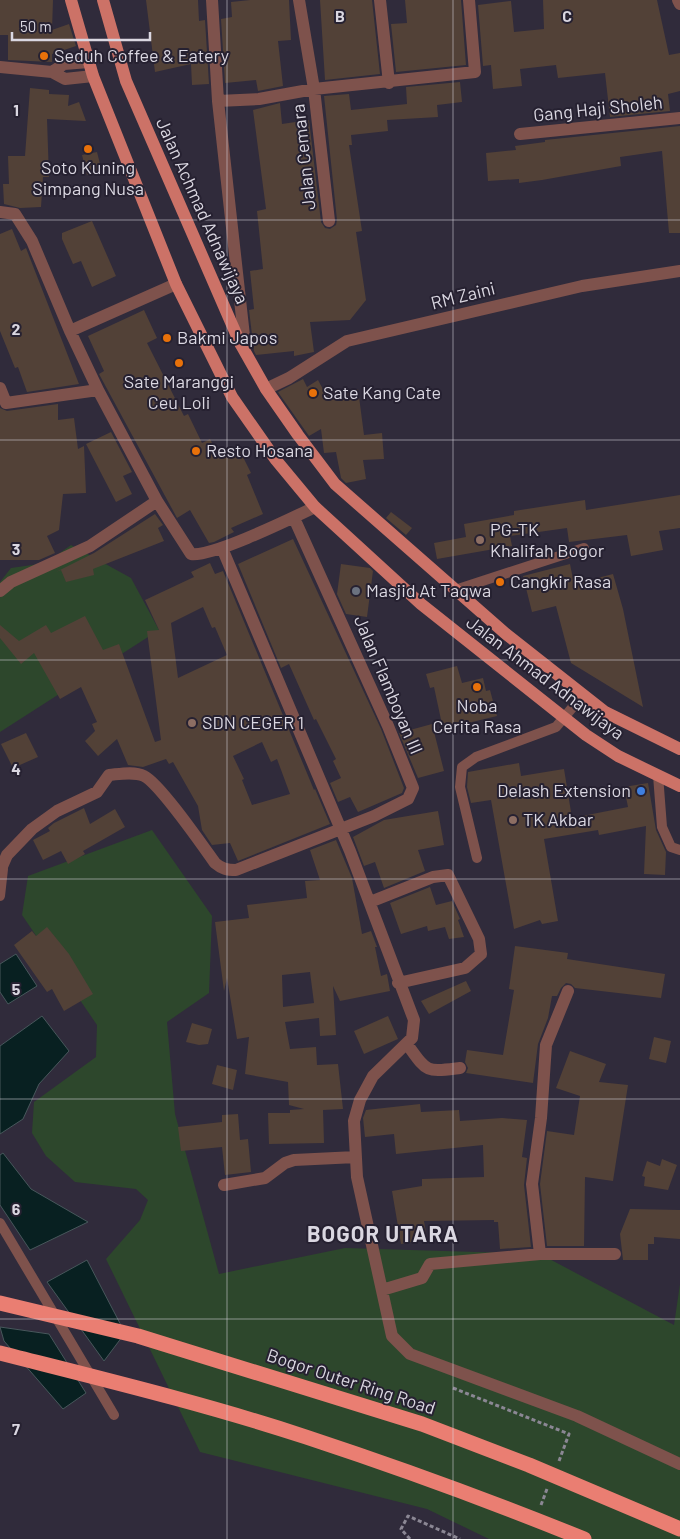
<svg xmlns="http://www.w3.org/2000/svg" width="680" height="1539" font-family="Barlow,sans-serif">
	<rect width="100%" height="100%" fill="#302b3b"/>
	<path fill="#2d472c" d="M71 545 131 578 159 630 0 732V582L11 568 46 563Z
		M152 830 212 916 209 993 167 1022 175 1114 219 1274 345 1248 540 1254 674 1325 680 1284V1539H489L427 1509 200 1452 106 1259 140 1220 148 1200 136 1189 75 1182 46 1156 32 1133 34 1102 96 1057 97 1025 22 915 28 876Z"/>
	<path fill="#082021" stroke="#47575b" d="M16 954 37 986 8 1004 0 992V964Z
		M42 1016 69 1051 39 1084 23 1119 0 1134V1046Z
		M3 1153 31 1189 88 1222 30 1250 0 1205V1155Z
		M87 1260 125 1333 104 1361 47 1282Z
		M0 1327 49 1334 86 1393 63 1409 4 1341Z"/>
	<path fill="#524137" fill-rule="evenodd" d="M0 0H53L52 30 69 24 76 46 52 54V62L8 60V35H0Z
		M146 0H198L199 21 205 20 209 84 192 85 191 64 155 72Z
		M250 0H289L291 40 278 41 283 86 258 91 256 80 225 83 221 19 232 17 231 2Z
		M320 0H372L380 74 325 80Z
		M405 0H461L466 65 396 72 391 24 407 23Z
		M543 0H657L669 55 680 53V91L668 94 670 111 610 117 605 73 558 78 556 65 520 69 522 86 493 89 491 65 483 66 478 5 511 1 514 32 544 29Z
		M460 82 462 102 437 105 438 117 387 120 388 131 351 135 352 145H349L362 231 356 232 366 300 350 320 310 322 314 352 294 356V351L256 355 254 351 249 310 254 309 250 271 263 269 257 211 266 209 253 110 280 103 282 124 309 120 321 222 325 228 330 229 336 225 337 220 324 96 349 94 351 110 407 104 406 87Z
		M30 88 49 90V94L69 95 68 106 79 102 86 121 47 119 49 177H43L41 207 20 208 4 204 3 184H9L8 156H25Z
		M680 126V233H669L662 151 620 157 621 166 542 180 519 183V179L488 181 486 153 516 150 515 146 545 142V140Z
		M97 152 102 172 87 175 82 155Z
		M92 221 116 276 92 287 81 261 73 264 62 239V233Z
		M12 229 21 251 26 248 79 384 27 392 18 367 15 368 0 331V234Z
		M144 310 157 338 147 343 184 416 188 414 202 443 210 439 220 459 239 449 251 473 247 475 263 514 231 528 234 532 214 542 209 543 190 510 177 518 99 374 104 371 88 336Z
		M303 379 307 387 318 380 325 393 358 389 364 435 382 433 384 459 363 460 366 479 346 483 341 478 336 452 324 453 321 429 309 436 280 395 278 392Z
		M58 404V420L74 418 78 449 84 446 86 493 63 494 59 530 47 536 55 553 39 560H0V408L7 411Z
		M111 432 132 472 123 476 132 494 116 502 86 444Z
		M680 495V528L659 531 663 550 631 556 627 535 569 542 567 528 510 536 512 546 437 559 434 543 466 537 464 524 514 515V511L585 500 586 510Z
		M391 512 412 528 406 535 386 518Z
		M155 514 163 525 158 528 164 541 93 569 94 575 66 582 61 570 56 572 94 553Z
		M293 539 381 729 404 788 402 793 358 812 350 797 338 802 330 783 341 778 333 761 336 759 316 719 314 720 289 664 281 668 238 564Z
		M210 563 215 574 223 571 314 790 315 789 330 824 238 861 230 843 212 845 202 830 198 806 173 762 169 764 166 759 143 767 128 765 117 739 98 756 85 741 95 731 92 724 97 722 81 687 60 699 34 653 21 664 0 638V625L19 641 46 625 51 633 85 616 103 650 119 644 155 742 161 740 147 631 159 630 145 600 194 577 191 572ZM203 607 212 628 215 627 227 655 178 678 171 623ZM262 742 271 762 277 759 290 794 252 805 242 780 244 779 233 756Z
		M341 564 370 568 373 571 367 617 346 614 337 594Z
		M570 564 574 584 613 574 623 609 643 707 571 663 556 606 532 612 523 576Z
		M457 666 462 683 483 678 486 691 490 690 497 716 443 729 434 687 430 688 426 674Z
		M432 724 444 771 418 778 399 733Z
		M26 733 38 757 13 768 1 744Z
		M519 763 521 776 564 769 572 818 628 807 624 787 648 783 656 830 666 852 665 875 644 874 646 826 599 835 598 830 544 839 558 921 542 924 540 920 514 929 491 800 471 803 467 787 468 772Z
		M84 808 90 824 115 809 125 827 83 851 85 854 68 864 61 851 43 860 33 840 50 831 48 828 54 823Z
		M438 811 444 845 418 850 425 871 384 888 375 862 364 866 353 837 384 820Z
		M336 840 352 878 362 934 371 931 377 947H375L381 976 387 974 390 991 340 1001 333 986 336 1035 320 1036 319 1018 285 1022 290 1049 316 1047 317 1065 338 1064 343 1109 323 1110 324 1143 269 1144 268 1113H290V1110L304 1109 289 1105 288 1082 245 1074 249 1037 237 1039 227 978 224 991 215 922 249 918 247 905 307 898 305 881 320 880 310 850ZM310 972 314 1003 283 1007 282 975Z
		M430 887 436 905 452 901 460 919 458 920 464 937 449 939 445 927 428 931 427 926 401 934 390 903Z
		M47 927 69 954 93 994 64 1011 52 989 47 992 14 945 32 931 36 936Z
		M515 946 568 953 567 959 665 974 661 998 575 988 571 984 566 983 561 988 557 996H552L548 1018 538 1044 533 1083 466 1073 468 1068 465 1062 467 1050 503 1055 514 990 509 989Z
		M466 981 471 991 429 1014 421 1001Z
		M388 1016 398 1039 364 1054 354 1031Z
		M192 1023 212 1029 208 1044 199 1045 186 1042Z
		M654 1037 671 1041 666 1063 649 1059Z
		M570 1051 606 1064 599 1082 628 1085 613 1181 585 1177 584 1246H547L540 1184 547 1131 574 1135 580 1096 556 1088Z
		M217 1065 237 1070 233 1090 212 1084Z
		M420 1104 421 1112 459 1110 460 1121 502 1118 527 1120 522 1157 527 1158 524 1185 531 1247 500 1249 498 1222H494V1220L424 1221 427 1239 401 1244 392 1191 422 1186V1179L484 1177 483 1145 396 1154 394 1134 365 1137 363 1118 366 1110Z
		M238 1114 240 1140 248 1139 251 1172 225 1175 222 1147 181 1151 178 1127 222 1122V1115Z
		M662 1159 677 1165 668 1190 644 1186 645 1177 642 1176 647 1161 660 1166Z
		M630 1209 680 1210V1239L654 1237V1244H648V1260H623L620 1234Z"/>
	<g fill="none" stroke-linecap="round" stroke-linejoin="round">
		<path stroke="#8b8794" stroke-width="3" stroke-dasharray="4 2.5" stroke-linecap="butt" d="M453 1388 569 1434 559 1461
			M541 1505 547 1489
			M410 1539 401 1529 408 1516 460 1539"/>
		<path stroke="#7e524c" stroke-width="10" d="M455 590 584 548
			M658 775 662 827 671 847 680 850
			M477 858 460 787 462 767 476 757 556 727 583 695
			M0 896 3 869
			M0 1223 114 1415"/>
		<path stroke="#7e524c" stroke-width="12" d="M212 0 218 101 244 336 240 343
			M299 0 314 89 329 221
			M380 0 389 83
			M678 0 680 4
			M0 67 52 72 65 79 93 76
			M52 72 64 64 89 62
			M218 101 259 99 314 89 475 72 469 0
			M520 134 680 118
			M0 212 15 214 32 241 70 331 98 390 157 501 191 554C213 557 292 518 315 507
			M70 331 176 284
			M0 388 6 403 98 390
			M266 389 289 378 347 341 582 286 680 271
			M222 548 350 851 414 1020 412 1038 373 1076 360 1100 354 1121 357 1177 392 1336 410 1354 577 1416 680 1464
			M0 591 11 582 90 546 157 501
			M0 871 7 855 32 829 57 811 97 792 109 775C120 774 134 771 144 776 160 784 202 845 215 863 222 869 227 870 236 870L374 816 408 799 413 788 388 726 294 518
			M370 902 433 877 448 875 479 939 481 954 465 968 398 983
			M407 1044C428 1073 425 1072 460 1068
			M224 1185 265 1178 285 1163 294 1160 356 1157
			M540 1254 532 1184 541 1118 546 1045 568 991
			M382 1290 422 1278 430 1264 540 1254H615"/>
		<path stroke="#cc7267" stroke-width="12" d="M71 0 93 76 176 284 232 397 276 460 315 507 421 604 586 735 618 756 680 786
			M103 0 126 81 240 343 266 389 298 435 335 484 506 634 605 712 680 749"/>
		<path stroke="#ea7e72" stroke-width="15" d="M0 1303 138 1336 422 1424 529 1465 680 1529
			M0 1353C102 1379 206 1404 306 1437 400 1468 493 1502 584 1539"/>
	</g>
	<path fill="none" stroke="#dad7e1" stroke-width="1" stroke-opacity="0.55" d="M227 0V1539M453 0V1539M0 220H680M0 440H680M0 660H680M0 879H680M0 1099H680M0 1319H680"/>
	<g fill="#e8710a" stroke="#262131" stroke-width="2">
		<circle cx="44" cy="56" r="5"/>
		<circle cx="88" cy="149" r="5"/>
		<circle cx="167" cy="338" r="5"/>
		<circle cx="179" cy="363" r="5"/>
		<circle cx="313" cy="393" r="5"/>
		<circle cx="196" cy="451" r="5"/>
		<circle cx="500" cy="582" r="5"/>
		<circle cx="477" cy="687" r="5"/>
	</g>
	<g fill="#8d6e63" stroke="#262131" stroke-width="2">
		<circle cx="480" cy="540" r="5"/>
		<circle cx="192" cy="723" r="5"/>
		<circle cx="513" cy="820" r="5"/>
	</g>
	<circle fill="#6b7280" stroke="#262131" stroke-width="2" cx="356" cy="591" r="5"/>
	<circle fill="#3f7fe0" stroke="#262131" stroke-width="2" cx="641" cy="791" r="5"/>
	<g text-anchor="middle" stroke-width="4" stroke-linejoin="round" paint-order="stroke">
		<g font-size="18" fill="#dad7e1" stroke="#262131" text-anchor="start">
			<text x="54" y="62">Seduh Coffee &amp; Eatery</text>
			<text x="88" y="174" text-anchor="middle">Soto Kuning<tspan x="88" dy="21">Simpang Nusa</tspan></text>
			<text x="177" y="344">Bakmi Japos</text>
			<text x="179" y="388" text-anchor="middle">Sate Maranggi<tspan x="179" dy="21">Ceu Loli</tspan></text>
			<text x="323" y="399">Sate Kang Cate</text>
			<text x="206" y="457">Resto Hosana</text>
			<text x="490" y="536">PG-TK<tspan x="490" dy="21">Khalifah Bogor</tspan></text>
			<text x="510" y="588">Cangkir Rasa</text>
			<text x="366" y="597">Masjid At Taqwa</text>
			<text x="477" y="712" text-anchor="middle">Noba<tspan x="477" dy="21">Cerita Rasa</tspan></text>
			<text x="202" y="729">SDN CEGER 1</text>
			<text x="631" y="797" text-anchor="end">Delash Extension</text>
			<text x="523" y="826">TK Akbar</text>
		</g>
		<g font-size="18" fill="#dad7e1" stroke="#262131">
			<text transform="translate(598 109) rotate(-6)" y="6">Gang Haji Sholeh</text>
			<text transform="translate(304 157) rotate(-96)" y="6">Jalan Cemara</text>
			<text transform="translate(202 211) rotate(66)" y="6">Jalan Achmad Adnawijaya</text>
			<text transform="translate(463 296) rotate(-14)" y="6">RM Zaini</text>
			<text transform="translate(545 678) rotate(37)" y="6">Jalan Ahmad Adnawijaya</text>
			<text transform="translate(388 685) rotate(67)" y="6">Jalan Flamboyan III</text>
			<text transform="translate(351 1382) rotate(18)" y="6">Bogor Outer Ring Road</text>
		</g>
		<g font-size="22" font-weight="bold" letter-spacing="1" fill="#dad7e1" stroke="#262131">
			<text x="383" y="1242">BOGOR UTARA</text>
		</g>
	</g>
	<g font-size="16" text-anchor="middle" font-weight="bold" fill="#dad7e1" stroke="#262131" stroke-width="4" stroke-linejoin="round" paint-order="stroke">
		<text x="340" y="22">B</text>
		<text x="567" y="22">C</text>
		<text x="16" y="116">1</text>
		<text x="16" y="335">2</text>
		<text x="16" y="555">3</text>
		<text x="16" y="775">4</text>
		<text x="16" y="995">5</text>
		<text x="16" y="1215">6</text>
		<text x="16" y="1435">7</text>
	</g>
	<path d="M12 32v8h138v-8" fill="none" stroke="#dad7e1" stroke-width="2.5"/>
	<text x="20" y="32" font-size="15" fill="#dad7e1" stroke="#262131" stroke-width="4" paint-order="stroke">50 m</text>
</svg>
